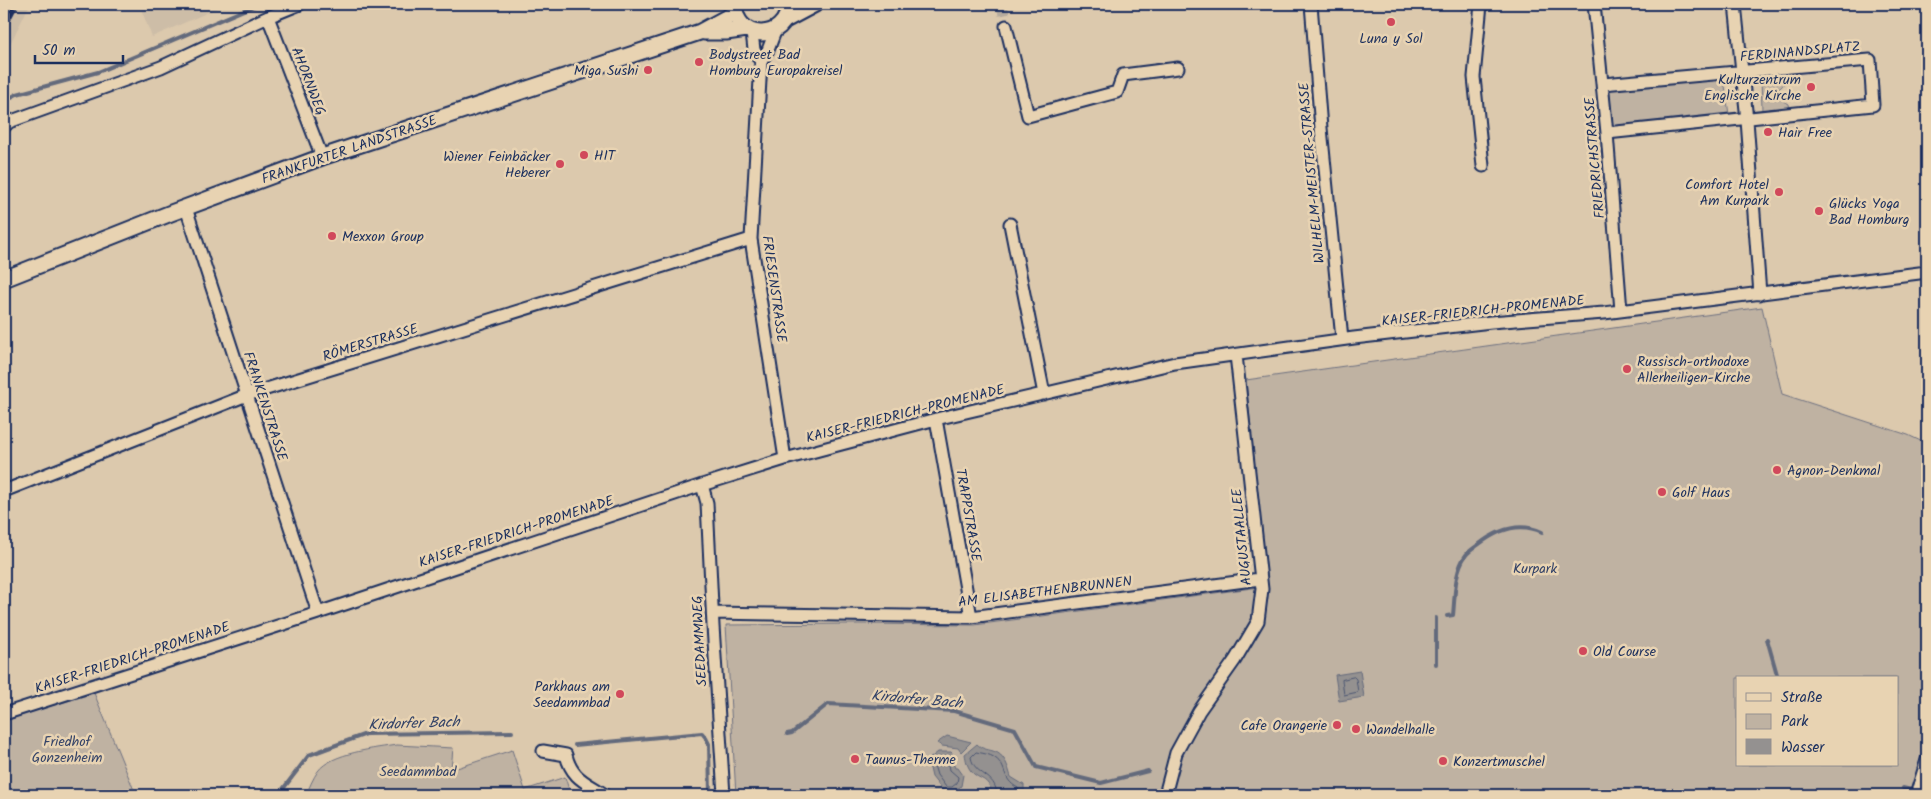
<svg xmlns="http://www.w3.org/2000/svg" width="1931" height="799" font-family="Kalam,sans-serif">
	<rect width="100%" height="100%" fill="#dcc9ad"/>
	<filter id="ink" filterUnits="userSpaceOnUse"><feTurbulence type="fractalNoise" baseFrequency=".02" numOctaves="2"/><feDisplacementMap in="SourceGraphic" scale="10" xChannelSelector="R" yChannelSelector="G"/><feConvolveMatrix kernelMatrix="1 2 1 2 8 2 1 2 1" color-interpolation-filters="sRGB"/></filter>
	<g filter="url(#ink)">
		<path fill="#cdbda7" d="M4 4H30L4 56Z
			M139 4H227L152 37Z"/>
		<path fill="#bfb2a2" stroke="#6d7080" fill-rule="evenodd" d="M1786 74 1787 81 1779 89C1779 97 1781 100 1788 104L1789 109 1762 110 1761 77Z
			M1724 78 1729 115 1613 126 1609 88Z
			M1762 307 1782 394 1908 435 1927 444V795H736L726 625 854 624 975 625 1267 586 1246 380ZM1737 678H1897V765H1737Z
			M94 693 136 795H4V720Z
			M397 745 453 748 451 770 512 750 525 790 565 777 570 793 574 792 575 795H306C309 788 313 778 318 771 331 753 377 748 397 745Z"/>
		<path fill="#949190" stroke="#646a7c" d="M1360 671 1364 697 1339 701 1335 675Z
			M947 736 971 742 961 752 958 748 942 746 937 743Z
			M977 744C982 749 986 749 993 751 1005 754 1008 767 1011 777L1024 785V795H992C989 776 979 781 971 771 967 766 966 760 965 754Z
			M938 752H951L955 756 953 763 955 768H958L963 775 961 786 954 792H944L932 777 928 760Z"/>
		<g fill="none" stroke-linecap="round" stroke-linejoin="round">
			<path stroke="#4b5672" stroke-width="1" d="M1354 677 1356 679 1358 692 1344 695 1342 680Z
				M939 757 948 759 950 770 958 777 957 783 952 787H946L937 775 933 762Z
				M997 795C996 773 974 776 971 757L976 752C981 753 990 754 995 758 1008 767 1001 779 1018 788L1019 795"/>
			<path stroke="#646a7c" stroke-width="4" d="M4 101 17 94 98 72 258 4
				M1447 616 1453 615C1455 597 1454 571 1466 555 1469 551 1474 548 1478 545 1497 530 1519 521 1542 532
				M1767 639 1778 678
				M1436 664V618
				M787 734 792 733 828 704 954 711 1015 729 1036 767 1101 783 1148 771
				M575 745 702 733 706 738 709 744 710 795
				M1903 788 1911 790
				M282 795 283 789 309 755 366 734 512 732"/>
			<path stroke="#b5aa9d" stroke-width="11" stroke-dasharray="11 5.5" stroke-linecap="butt" d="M1002 4 1006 26"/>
			<g stroke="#1b2f5e" stroke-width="15">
				<path id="street" d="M1311 4 1321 128 1342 339
					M1481 4 1474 77 1483 166
					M1594 4 1607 133 1621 311
					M1735 4 1747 120 1760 294
					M268 17 322 157
					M1006 26 1028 116 1117 92 1123 75 1178 68
					M776 29 768 50 761 62 751 239 785 459
					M752 32 754 50 761 62
					M1603 84 1870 60 1873 105 1607 133
					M4 127 9 122 161 67 268 17 300 4
					M186 208 318 613
					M1010 224 1044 394
					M936 419 971 617
					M702 485 707 503 713 626 724 795
					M4 491 247 395 751 239
					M713 613 971 617 1260 579
					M4 714 318 613 702 485 785 459 936 419 1175 363 1354 338 1491 322 1604 313 1927 272
					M543 751 566 755C572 779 586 782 605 795
					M1165 795 1176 753 1199 711 1235 660 1258 621 1262 589 1236 355
					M1916 795 1927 760"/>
			</g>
			<g stroke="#1b2f5e" stroke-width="19">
				<path id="secondary" d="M735 4C733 41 787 44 789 4
					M785 20 815 4
					M704 32H726L747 29
					M4 279 171 213 322 157 700 32 735 13"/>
			</g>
			<use href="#street" stroke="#e8d3b2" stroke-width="11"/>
			<use href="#secondary" stroke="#e8d3b2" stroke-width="15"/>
			<g stroke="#1b2f5e" stroke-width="5.5">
				<path id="rail" d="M4 27 16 4"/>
			</g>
			<use href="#rail" stroke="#e8d3b2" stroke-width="4" stroke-dasharray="11" stroke-linecap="butt"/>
		</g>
	</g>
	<g fill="#d1495b" stroke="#e8d3b2" stroke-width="2">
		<circle cx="1391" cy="22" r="5"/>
		<circle cx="699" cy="62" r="5"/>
		<circle cx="648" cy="70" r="5"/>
		<circle cx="1811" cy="87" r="5"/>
		<circle cx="1768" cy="132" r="5"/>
		<circle cx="584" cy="155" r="5"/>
		<circle cx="560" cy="164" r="5"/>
		<circle cx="1779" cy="192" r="5"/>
		<circle cx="1819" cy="211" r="5"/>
		<circle cx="332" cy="236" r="5"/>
		<circle cx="1627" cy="369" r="5"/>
		<circle cx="1777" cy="470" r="5"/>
		<circle cx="1662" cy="492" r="5"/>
		<circle cx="1583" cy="651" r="5"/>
		<circle cx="620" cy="694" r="5"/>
		<circle cx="1337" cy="725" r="5"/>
		<circle cx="1356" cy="729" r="5"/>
		<circle cx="855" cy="759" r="5"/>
		<circle cx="1443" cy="761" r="5"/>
	</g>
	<g text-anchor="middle" stroke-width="5" stroke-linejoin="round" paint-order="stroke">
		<g font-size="14" fill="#1b2f5e" stroke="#e8d3b2" text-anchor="start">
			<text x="1391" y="43" text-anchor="middle">Luna y Sol</text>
			<text x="709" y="59">Bodystreet Bad<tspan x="709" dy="16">Homburg Europakreisel</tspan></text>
			<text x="638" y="75" text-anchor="end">Miga Sushi</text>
			<text x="1801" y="84" text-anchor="end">Kulturzentrum<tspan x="1801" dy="16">Englische Kirche</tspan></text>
			<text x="1778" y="137">Hair Free</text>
			<text x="594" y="160">HIT</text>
			<text x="550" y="161" text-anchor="end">Wiener Feinbäcker<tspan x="550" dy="16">Heberer</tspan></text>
			<text x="1769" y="189" text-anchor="end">Comfort Hotel<tspan x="1769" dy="16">Am Kurpark</tspan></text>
			<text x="1829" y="208">Glücks Yoga<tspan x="1829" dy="16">Bad Homburg</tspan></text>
			<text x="342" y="241">Mexxon Group</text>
			<text x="1637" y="366">Russisch-orthodoxe<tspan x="1637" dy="16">Allerheiligen-Kirche</tspan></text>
			<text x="1787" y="475">Agnon-Denkmal</text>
			<text x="1672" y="497">Golf Haus</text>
			<text x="1593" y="656">Old Course</text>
			<text x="610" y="691" text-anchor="end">Parkhaus am<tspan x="610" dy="16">Seedammbad</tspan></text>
			<text x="1327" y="730" text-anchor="end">Cafe Orangerie</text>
			<text x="1366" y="734">Wandelhalle</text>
			<text x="865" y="764">Taunus-Therme</text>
			<text x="1453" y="766">Konzertmuschel</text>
		</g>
		<g font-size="14" fill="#1b2f5e" stroke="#e8d3b2">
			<text transform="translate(1800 51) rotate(-5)" y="5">FERDINANDSPLATZ</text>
			<text transform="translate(309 81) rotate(69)" y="5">AHORNWEG</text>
			<text transform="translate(349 149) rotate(-19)" y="5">FRANKFURTER LANDSTRASSE</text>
			<text transform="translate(1594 158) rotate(-95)" y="5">FRIEDRICHSTRASSE</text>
			<text transform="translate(1311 173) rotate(-95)" y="5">WILHELM-MEISTER-STRASSE</text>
			<text transform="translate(775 289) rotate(82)" y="5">FRIESENSTRASSE</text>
			<text transform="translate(1483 310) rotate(-6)" y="5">KAISER-FRIEDRICH-PROMENADE</text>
			<text transform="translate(370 342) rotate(-17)" y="5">RÖMERSTRASSE</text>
			<text transform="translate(266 406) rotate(72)" y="5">FRANKENSTRASSE</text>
			<text transform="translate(905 413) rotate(-14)" y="5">KAISER-FRIEDRICH-PROMENADE</text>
			<text transform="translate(969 515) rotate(80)" y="5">TRAPPSTRASSE</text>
			<text transform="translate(516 531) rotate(-18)" y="5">KAISER-FRIEDRICH-PROMENADE</text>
			<text transform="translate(1241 537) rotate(-96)" y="5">AUGUSTAALLEE</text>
			<text transform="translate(1045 591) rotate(-7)" y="5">AM ELISABETHENBRUNNEN</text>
			<text transform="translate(699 641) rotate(-93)" y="5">SEEDAMMWEG</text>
			<text transform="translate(132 657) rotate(-18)" y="5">KAISER-FRIEDRICH-PROMENADE</text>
		</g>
		<g font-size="14" fill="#344368" stroke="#e8d3b2">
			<text x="1535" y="573">Kurpark</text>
			<text x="67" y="746">Friedhof<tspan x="67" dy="16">Gonzenheim</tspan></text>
			<text x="418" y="776">Seedammbad</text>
		</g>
		<g font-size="15" font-style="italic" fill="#334368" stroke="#e8d3b2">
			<text transform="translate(917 699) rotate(5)" y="5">Kirdorfer Bach</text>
			<text transform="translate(414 723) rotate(-2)" y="5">Kirdorfer Bach</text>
		</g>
	</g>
	<rect width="1931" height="799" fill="none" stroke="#e8d3b2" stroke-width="20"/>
	<rect x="10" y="10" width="1911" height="779" fill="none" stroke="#1b2f5e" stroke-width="2" filter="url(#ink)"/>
	<rect x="1736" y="676" width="162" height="90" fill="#e8d3b2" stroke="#969190"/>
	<rect x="1746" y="693" width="25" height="8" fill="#e8d3b2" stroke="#969190"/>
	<text x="1781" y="702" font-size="15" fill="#1b2f5e">Straße</text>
	<rect x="1746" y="714" width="25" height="15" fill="#bfb2a2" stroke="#969190"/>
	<text x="1781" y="726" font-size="15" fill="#1b2f5e">Park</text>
	<rect x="1746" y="739" width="25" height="15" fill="#949190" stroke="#969190"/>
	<text x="1781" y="752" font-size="15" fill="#1b2f5e">Wasser</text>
	<path d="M35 55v8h88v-8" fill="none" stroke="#1b2f5e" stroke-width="2.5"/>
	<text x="42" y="55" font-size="15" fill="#1b2f5e" stroke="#e8d3b2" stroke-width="4" paint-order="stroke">50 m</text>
</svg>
